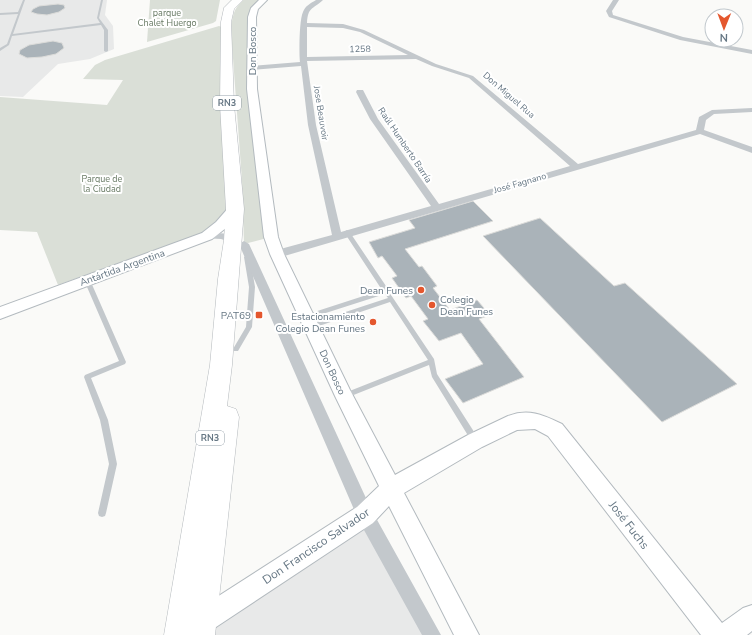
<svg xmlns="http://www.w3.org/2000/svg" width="752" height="635" font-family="'Nunito Sans',sans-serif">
	<rect width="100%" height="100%" fill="#fafaf8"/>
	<path fill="#e8e9e9" d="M0 0H107L105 15 113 26 114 49 90 59 58 64 23 97 0 96Z
		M365 515 432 635H182Z"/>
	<path fill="#dadfd7" d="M150 0H220L216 21 213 23 147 42Z
		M243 0H263L255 8 252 68 271 237 244 244 242 181 231 31C232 18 233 9 243 0Z
		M219 26 222 27 227 208 218 221 204 232 58 285 37 232 0 230V97L107 105 123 80 83 79 95 65 105 60Z"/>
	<path fill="#aab3b9" stroke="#dcdcda" d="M58 4 64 5 65 8 59 12 47 15 37 14 31 12 33 9 39 6Z
		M53 41 62 43 64 48 56 54 42 57 27 58 19 54 20 50 29 45Z
		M473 201 493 221 405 249 419 267 422 266 437 286 433 288 450 310 477 300 490 315 479 319 524 377 463 403 445 379 483 364 461 333 439 341 423 321 428 319 411 296 406 298 392 278 397 276 382 256 378 258 369 242 415 228 409 220Z
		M540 218 614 286 625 283 737 384 662 422 483 236Z"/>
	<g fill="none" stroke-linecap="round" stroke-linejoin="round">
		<g stroke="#b3babf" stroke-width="2">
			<path id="secondary" d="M259 0H267L258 9 256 17 257 89 278 237 284 254 350 390 395 475 468 435 508 416C529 408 543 415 562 424L722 623 743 608 752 605V631L747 635H701L548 436 535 429 517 430 482 447 404 493 479 635H454L389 506 373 523 210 631 201 634 192 631 189 622 192 613 357 507 379 486 335 396 270 254 264 237 247 89 248 17 251 8Z
				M235 205 240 206 241 209 226 228 212 239 0 319V307L202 233 216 222 230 206Z"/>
		</g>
		<g stroke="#b4b9bd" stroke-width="1">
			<path id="highway" d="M232 0H243L234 9 231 22 234 105 244 209 232 365 227 406 236 409 239 417 215 635H164L210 365 218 279 224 240 226 209 220 105 221 22 224 8Z"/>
		</g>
		<path fill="#c3c8cc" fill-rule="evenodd" d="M23 0H25L13 34 100 23 97 18 101 0H103L99 18 108 30V51L106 52 104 51V30L101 25 12 36 9 45 0 51V48L7 44 18 14 0 15V13L18 12Z
			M347 230 349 231 388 289 389 290V292L434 359 437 374 478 438 479 440 478 442 475 443 472 442 432 377 429 365 346 398 344 399 342 398 341 396 342 394 428 360 390 302 313 328H309L308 326 309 324 388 298 385 294 307 319H305L304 317 305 315 382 290 344 232Z
			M247 255 250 257 255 287 252 327 238 351H234L233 349 246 327 249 287 244 257Z
			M87 278 90 280 126 362 125 364 91 378 108 420 117 464 106 513 105 516 102 517 99 516 98 513 109 464 100 420 84 377 85 375 119 361 84 280Z"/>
		<path fill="#c3c8cc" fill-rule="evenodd" d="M316 0H323C312 10 308 7 307 23L343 24 364 30 436 64 473 76 578 164 696 130 699 117 712 110 752 108V112L714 114 706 120 704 130 752 147V153L700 134 281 257H273L272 254 273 251 332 235 308 125 301 66 252 70 249 68 252 66 300 62C299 55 299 20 303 12 305 6 311 3 316 0ZM307 27 343 28 360 32 408 55 307 57ZM416 59 432 66 469 78 570 166 439 204 378 119 363 90H357L356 92 370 119 431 206 341 232 316 125 307 61Z
			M613 0H619L612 11 613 15 683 37 752 50V54L680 40 609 17 606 11Z
			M207 233C217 233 232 232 238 240L233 243 221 239 203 238 202 236Z
			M244 241 249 244 371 509 441 635H422L359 521 239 244Z"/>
		<use href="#secondary" fill="#fff" fill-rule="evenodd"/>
		<use href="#highway" fill="#fff" fill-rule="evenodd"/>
	</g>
	<g fill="#e4572e" stroke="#fff" stroke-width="1.5">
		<circle cx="421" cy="290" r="4"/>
		<circle cx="432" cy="305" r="4"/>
		<rect x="255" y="311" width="8" height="8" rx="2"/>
		<circle cx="373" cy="322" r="4"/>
	</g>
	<g text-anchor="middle" stroke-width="4" stroke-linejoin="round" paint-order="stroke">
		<g font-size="9" fill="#687a64" stroke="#fff">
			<text x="167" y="16">parque<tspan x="167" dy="10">Chalet Huergo</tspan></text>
			<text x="102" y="182">Parque de<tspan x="102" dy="10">la Ciudad</tspan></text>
		</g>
		<g font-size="9" fill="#657683" stroke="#fff">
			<text transform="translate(360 49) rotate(-1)" y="3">1258</text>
			<text transform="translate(509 95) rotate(41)" y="3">Don Miguel Rua</text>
			<text transform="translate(321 113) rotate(81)" y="3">Jose Beauvoir</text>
			<text transform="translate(405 145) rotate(56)" y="3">Raúl Humberto Barría</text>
			<text transform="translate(520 183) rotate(-16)" y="3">José Fagnano</text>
		</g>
		<g fill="#fff" stroke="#939fa8" stroke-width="1">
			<rect x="213" y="96" width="28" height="14" rx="3"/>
			<rect x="196" y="431" width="28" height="14" rx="3"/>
		</g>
		<g font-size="9" font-weight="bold" fill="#657683">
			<text x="227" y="106">RN3</text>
			<text x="210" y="441">RN3</text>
		</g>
		<g font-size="10" fill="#657683" stroke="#fff">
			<text transform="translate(252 51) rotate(-90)" y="4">Don Bosco</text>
			<text transform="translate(122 267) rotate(-20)" y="4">Antártida Argentina</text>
			<text transform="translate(333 372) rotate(65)" y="4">Don Bosco</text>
		</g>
		<g font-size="10" fill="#657683" stroke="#fff" text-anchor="end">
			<text x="413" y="294">Dean Funes</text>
			<text x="440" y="303" text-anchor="start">Colegio<tspan x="440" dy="12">Dean Funes</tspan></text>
			<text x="251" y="319">PAT69</text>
			<text x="365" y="320">Estacionamiento<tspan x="365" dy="12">Colegio Dean Funes</tspan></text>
		</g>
		<g font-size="12" fill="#657683" stroke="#fff">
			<text transform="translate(629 525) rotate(52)" y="4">José Fuchs</text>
			<text transform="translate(316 546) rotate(-34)" y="4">Don Francisco Salvador</text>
		</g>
	</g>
	<g transform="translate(724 28) rotate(181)"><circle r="19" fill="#ffffff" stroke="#c1c8cd"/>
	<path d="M0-3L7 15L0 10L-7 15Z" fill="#e4572e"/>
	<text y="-6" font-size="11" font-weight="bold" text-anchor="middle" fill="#657683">N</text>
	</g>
</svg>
